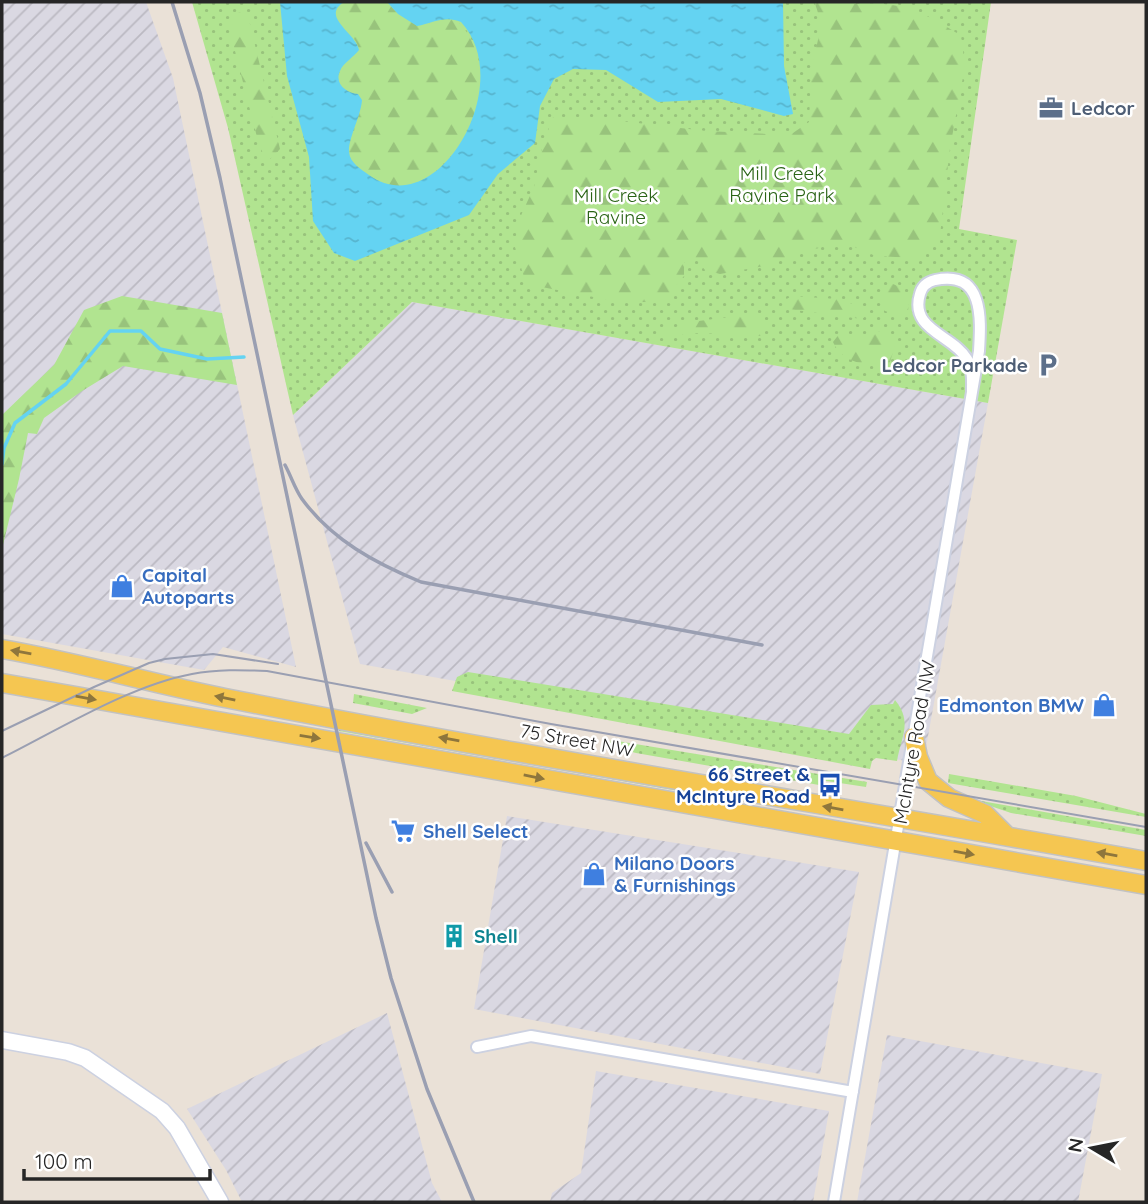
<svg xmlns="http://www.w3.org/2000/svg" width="1148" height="1204" font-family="Quicksand,sans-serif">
	<defs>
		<pattern id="industrial-furrows" width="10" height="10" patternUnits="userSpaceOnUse" patternTransform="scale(1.75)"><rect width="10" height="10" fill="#dad8e2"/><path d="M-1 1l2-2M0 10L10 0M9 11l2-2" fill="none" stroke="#bbb9c2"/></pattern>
		<pattern id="grass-dots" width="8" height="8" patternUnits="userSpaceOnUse" patternTransform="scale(1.75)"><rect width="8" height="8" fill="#b1e490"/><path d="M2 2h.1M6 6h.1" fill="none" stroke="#98c37c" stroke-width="1.8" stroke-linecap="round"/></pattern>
		<pattern id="forest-firs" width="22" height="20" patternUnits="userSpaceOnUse" patternTransform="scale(1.75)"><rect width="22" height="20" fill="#b1e490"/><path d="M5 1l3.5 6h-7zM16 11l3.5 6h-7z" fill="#98c37c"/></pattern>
		<pattern id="water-ripples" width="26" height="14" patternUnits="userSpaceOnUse" patternTransform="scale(1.75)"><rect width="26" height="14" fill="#64d3f2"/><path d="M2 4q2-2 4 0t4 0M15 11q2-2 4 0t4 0" fill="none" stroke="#57b5cf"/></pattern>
	</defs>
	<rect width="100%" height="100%" fill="#eae1d7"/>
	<path fill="url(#industrial-furrows)" d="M2 2H146L173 78 296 667 223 647 204 670 2 634Z
		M412 302 988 403 923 764 360 664 293 415Z
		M507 816 859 872 820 1074 474 1009Z
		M387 1013 432 1183 442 1202H242L226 1170 187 1109Z
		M887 1035 1102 1074 1078 1202H857Z
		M596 1071 829 1111 813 1202H550L552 1193 581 1173Z"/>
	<path fill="url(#grass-dots)" d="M192 2H991L959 229 1017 240 988 403 412 302 293 415 228 128Z
		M468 672 849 734 871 705 893 704 895 700C913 722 901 737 897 761L876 758 872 761 870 769 452 691 457 677Z
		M354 694 427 708 412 714 353 703Z
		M338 725 734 798 673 790 339 731Z
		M611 740 867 782 866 787 820 780 819 785 636 753 609 746Z
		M949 774 1076 796 1146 814V817L948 783Z
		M970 799 1146 830V836L1011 813Z"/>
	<path fill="url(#forest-firs)" d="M341 2H387L398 14 425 25C450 15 459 15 471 40 479 57 483 73 481 92 475 130 425 210 378 181 368 175 350 165 349 152 348 145 353 138 354 132 356 119 356 107 358 94 347 93 334 84 340 71 343 63 354 57 359 49 355 30 326 24 341 2Z
		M814 2H847L851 4C896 0 925 11 961 36L965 66 950 148 940 235 914 258 876 256 854 247 834 243 764 266 720 274 705 270 695 258H684V276L663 302H620L526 284 515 247 518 222 534 187 542 147 553 117 603 119 706 131 790 135 809 122C810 105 810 88 812 72 814 44 827 30 814 2Z
		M239 12 248 16 280 149 267 162 259 145 232 39 233 20Z
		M893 284 902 288 909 298 908 312 897 315 885 311 877 298 882 292Z
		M122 296 222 313 237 385 123 366 82 391 44 418 37 434 28 433 19 479 2 549V415L54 365 84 310Z
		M792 296 836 299 860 306 867 315 862 319 788 309 783 301Z
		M760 313 765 325 763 336 700 333 666 336 664 331 691 322Z
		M877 331 889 332 896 343 889 365C869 367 842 363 833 342L840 333 867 339Z"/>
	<path fill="url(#water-ripples)" d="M280 2H344C320 17 356 33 359 50 354 57 343 63 340 71 334 84 347 93 358 94L362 100C361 116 348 139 349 152 350 163 361 169 369 175 438 225 518 83 461 22 445 15 433 23 417 26L398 14 387 2H783L784 66 793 114 784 116 721 99 658 102 606 70 573 69 554 79 540 106 535 143 498 174 469 215 355 261 334 253 313 221 309 157 287 76Z"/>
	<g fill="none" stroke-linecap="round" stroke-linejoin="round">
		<path stroke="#64d3f2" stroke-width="3.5" d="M2 464 4 448 15 423 66 384 110 331H141L160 349 207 359 244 357"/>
		<g stroke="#ccd1e1" stroke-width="14">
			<path id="street" d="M477 1047 531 1036 853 1092
				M834 1202 979 351C981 318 984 270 935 280 927 282 922 286 920 294 909 330 953 335 967 359 973 369 972 380 972 391"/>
		</g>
		<g stroke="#ccd1e1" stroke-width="19">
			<path id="secondary" d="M2 1040 68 1052 85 1058 162 1111 177 1128 220 1202"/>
		</g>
		<g stroke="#c2c2c2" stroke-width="21">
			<path id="primary" d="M2 649C77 662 150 683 225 698 531 758 839 806 1146 861
				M2 683 1146 885
				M914 737 918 757 928 781 949 798 985 814 1007 836"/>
		</g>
		<use href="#street" stroke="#fff" stroke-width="10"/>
		<use href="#secondary" stroke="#fff" stroke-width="16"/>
		<use href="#primary" stroke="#f5c651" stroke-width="18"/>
		<path stroke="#9a9fb2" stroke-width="2" d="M2 731 94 687 149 663 165 659 213 654 278 664
			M2 758C58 730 131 685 192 674 217 669 242 670 267 671L551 724 1146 827"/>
		<path stroke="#9a9fb2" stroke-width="3.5" d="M172 2 200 93 220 178 376 918 391 978 427 1089 474 1202
			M285 465C291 476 295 489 302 499 332 540 375 563 421 582L762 645
			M366 843 392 892"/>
	</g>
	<defs><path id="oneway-solid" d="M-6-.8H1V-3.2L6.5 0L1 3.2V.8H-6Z" transform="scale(1.75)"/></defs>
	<g fill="#8e763c">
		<use href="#oneway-solid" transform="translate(21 652) rotate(-170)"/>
		<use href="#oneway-solid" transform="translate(86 698) rotate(10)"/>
		<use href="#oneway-solid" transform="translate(225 698) rotate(-169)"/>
		<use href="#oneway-solid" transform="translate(310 737) rotate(9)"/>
		<use href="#oneway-solid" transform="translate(449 739) rotate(-170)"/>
		<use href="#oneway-solid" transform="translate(534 777) rotate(11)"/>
		<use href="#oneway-solid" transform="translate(833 808) rotate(-170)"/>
		<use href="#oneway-solid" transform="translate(964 853) rotate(10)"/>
		<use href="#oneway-solid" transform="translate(1107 854) rotate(-170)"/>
	</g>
	<defs>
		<g id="office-bare" transform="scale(1.89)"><path d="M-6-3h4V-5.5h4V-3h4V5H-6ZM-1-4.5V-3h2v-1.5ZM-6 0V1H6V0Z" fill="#5c6f8a" stroke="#fff" stroke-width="2.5" paint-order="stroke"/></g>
		<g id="parking-bare" transform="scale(1.89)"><path d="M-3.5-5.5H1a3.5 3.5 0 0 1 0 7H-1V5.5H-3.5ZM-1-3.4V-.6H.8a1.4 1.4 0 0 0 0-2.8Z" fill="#5c6f8a" stroke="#fff" stroke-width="2.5" paint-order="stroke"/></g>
		<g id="shop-bare" transform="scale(1.89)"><path d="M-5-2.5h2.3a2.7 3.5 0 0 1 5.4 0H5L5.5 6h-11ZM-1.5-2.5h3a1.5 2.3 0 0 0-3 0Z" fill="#3f7fe0" stroke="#fff" stroke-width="2.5" paint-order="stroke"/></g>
		<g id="bus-bare" transform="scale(1.89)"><path d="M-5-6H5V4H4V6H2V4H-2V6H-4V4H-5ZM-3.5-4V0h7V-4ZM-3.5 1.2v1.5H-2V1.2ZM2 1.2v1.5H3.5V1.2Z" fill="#1a4fb4" stroke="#fff" stroke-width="2.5" paint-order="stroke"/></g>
		<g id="supermarket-bare" transform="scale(1.89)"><path d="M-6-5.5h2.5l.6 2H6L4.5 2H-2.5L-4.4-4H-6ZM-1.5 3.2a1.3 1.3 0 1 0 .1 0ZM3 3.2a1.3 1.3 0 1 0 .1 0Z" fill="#3f7fe0" stroke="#fff" stroke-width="2.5" paint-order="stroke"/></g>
		<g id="building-bare" transform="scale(1.89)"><path d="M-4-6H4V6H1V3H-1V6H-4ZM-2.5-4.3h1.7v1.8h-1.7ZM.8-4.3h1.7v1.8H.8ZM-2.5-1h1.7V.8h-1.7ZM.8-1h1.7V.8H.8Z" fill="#0f9aa8" stroke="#fff" stroke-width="2.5" paint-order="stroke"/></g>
	</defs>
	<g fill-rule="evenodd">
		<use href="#office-bare" x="1051" y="108"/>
		<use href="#parking-bare" x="1048" y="365"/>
		<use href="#shop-bare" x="122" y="586"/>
		<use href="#shop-bare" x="1104" y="705"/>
		<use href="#bus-bare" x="830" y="785"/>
		<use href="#supermarket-bare" x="403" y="831"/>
		<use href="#shop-bare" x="594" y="874"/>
		<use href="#building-bare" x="454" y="936"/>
	</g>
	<g text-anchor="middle" stroke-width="5" stroke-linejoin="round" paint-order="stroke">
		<g font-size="19" font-weight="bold" fill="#4e5e75" stroke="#fff" text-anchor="start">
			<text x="1071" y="115">Ledcor</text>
			<text x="1028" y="372" text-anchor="end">Ledcor Parkade</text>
		</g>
		<g font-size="19" fill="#2a6416" stroke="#fff">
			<text x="782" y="180">Mill Creek<tspan x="782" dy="22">Ravine Park</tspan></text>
			<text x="616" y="202">Mill Creek<tspan x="616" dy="22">Ravine</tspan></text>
		</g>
		<g font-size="19" font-weight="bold" fill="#366cbe" stroke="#fff" text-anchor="start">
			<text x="142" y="582">Capital<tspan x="142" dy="22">Autoparts</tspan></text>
			<text x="1084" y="712" text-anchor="end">Edmonton BMW</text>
			<text x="423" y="838">Shell Select</text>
			<text x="614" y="870">Milano Doors<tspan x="614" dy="22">&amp; Furnishings</tspan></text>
		</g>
		<g font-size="19" fill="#262626" stroke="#fff">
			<text transform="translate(577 740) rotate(10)" y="7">75 Street NW</text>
			<text transform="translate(914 742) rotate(-80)" y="7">McIntyre Road NW</text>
		</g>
		<g font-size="19" font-weight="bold" fill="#164399" stroke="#fff" text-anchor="end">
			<text x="810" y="781">66 Street &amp;<tspan x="810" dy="22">McIntyre Road</tspan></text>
		</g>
		<g font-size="19" font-weight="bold" fill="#0d838f" stroke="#fff" text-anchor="start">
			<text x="474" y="943">Shell</text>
		</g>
	</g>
	<rect width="1148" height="1204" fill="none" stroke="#262626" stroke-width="7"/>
	<g transform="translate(1092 1148) rotate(280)" stroke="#ffffff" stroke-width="5" paint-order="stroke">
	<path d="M0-5L12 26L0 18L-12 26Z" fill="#262626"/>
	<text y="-10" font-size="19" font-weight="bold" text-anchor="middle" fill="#262626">N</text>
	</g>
	<path d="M24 1169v10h186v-10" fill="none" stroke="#262626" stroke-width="3.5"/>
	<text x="35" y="1169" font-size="21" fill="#262626" stroke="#ffffff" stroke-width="5" paint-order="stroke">100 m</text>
</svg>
